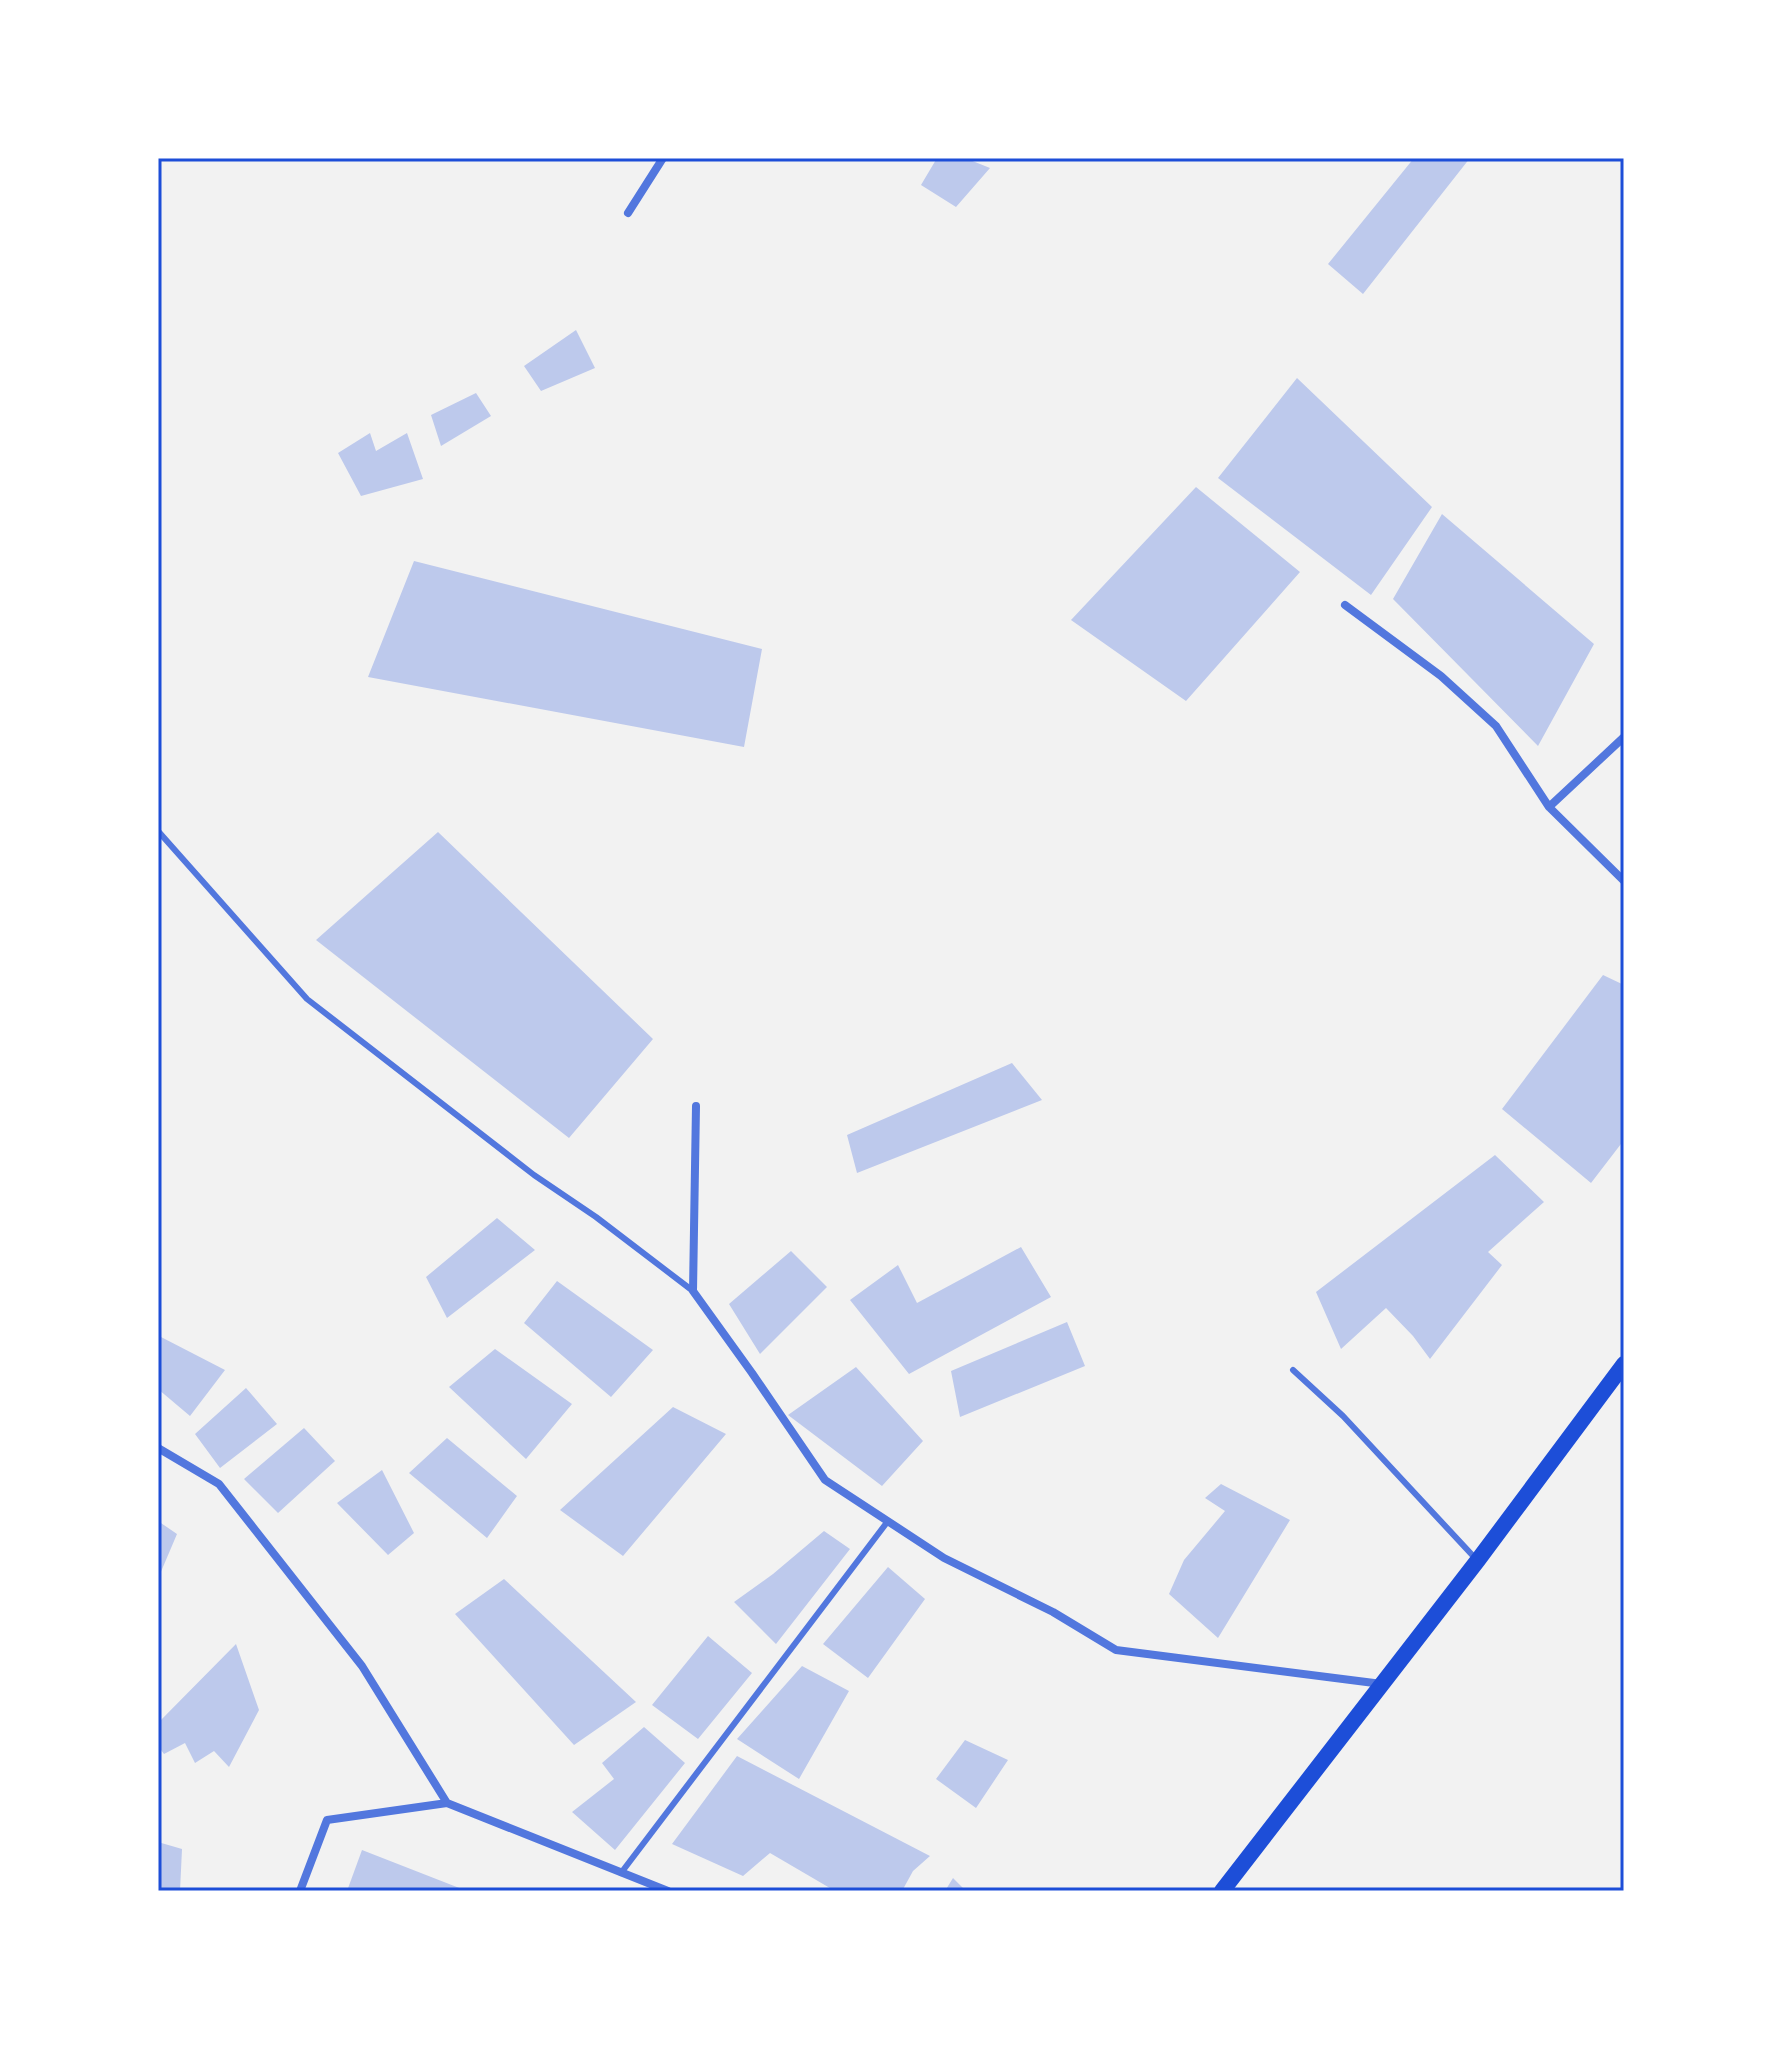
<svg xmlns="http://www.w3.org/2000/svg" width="1782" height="2049" font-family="'PT Sans Narrow',sans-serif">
	<rect width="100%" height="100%" fill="#f2f2f2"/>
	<path fill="#bdc9ec" d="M937 158H965L990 168 956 207 921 185Z
		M1414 158H1470L1363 294 1328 264Z
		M576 330 595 368 541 391 524 366Z
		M1297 378 1432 507 1371 595 1218 478Z
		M476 393 491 416 441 446 431 415Z
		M370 433 376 451 407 433 423 479 361 496 338 453Z
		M1196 487 1300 572 1186 701 1071 620Z
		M1442 514 1594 644 1538 746 1393 599Z
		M414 561 762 649 744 747 368 677Z
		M438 832 653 1039 569 1138 316 940Z
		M1603 975 1624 985V1140L1591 1183 1502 1109Z
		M1012 1063 1042 1100 857 1173 847 1135Z
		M1495 1155 1544 1202 1488 1252 1502 1265 1430 1359 1413 1336 1386 1308 1341 1349 1316 1292Z
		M497 1218 535 1250 447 1318 426 1277Z
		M1021 1247 1051 1297 909 1374 850 1300 898 1265 917 1303Z
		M791 1251 827 1287 760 1354 729 1304Z
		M557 1281 653 1350 611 1397 524 1323Z
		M1067 1322 1085 1366 960 1417 951 1371Z
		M161 1337 225 1370 190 1416 158 1389V1341Z
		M495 1349 572 1404 526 1459 449 1387Z
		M856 1367 923 1441 882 1486 788 1415Z
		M246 1388 277 1424 220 1468 195 1434Z
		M673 1407 726 1434 623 1556 560 1510Z
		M304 1428 335 1461 278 1513 244 1479Z
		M447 1438 517 1496 487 1538 409 1473Z
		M382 1470 414 1533 388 1555 337 1503Z
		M1221 1484 1290 1520 1218 1638 1169 1594 1184 1560 1225 1511 1205 1498Z
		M158 1521 177 1534 160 1574 158 1572Z
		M824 1531 850 1549 776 1644 734 1602 773 1574Z
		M888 1567 925 1599 868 1678 823 1644Z
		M504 1579 636 1702 574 1745 455 1614Z
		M708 1636 752 1673 698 1739 652 1705Z
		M236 1644 259 1710 229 1767 214 1751 195 1763 185 1743 164 1754 158 1746V1723Z
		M802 1666 849 1691 799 1779 737 1739Z
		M644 1727 685 1763 615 1850 572 1812 614 1779 602 1763Z
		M965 1740 1008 1760 976 1808 936 1779Z
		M737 1756 930 1856 913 1871 902 1891H835L770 1853 743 1876 672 1844Z
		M158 1842 182 1849 180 1891H158Z
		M362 1850 467 1891H347Z
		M953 1878 966 1891H945Z"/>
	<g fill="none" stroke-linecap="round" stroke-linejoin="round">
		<path stroke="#5277de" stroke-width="6" d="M158 831 307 999 534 1175 596 1217 693 1291
			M1293 1370 1343 1416 1475 1558
			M621 1873 888 1521"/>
		<path stroke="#5277de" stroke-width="8" d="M628 213 663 158
			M1345 605 1441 676 1496 726 1549 807
			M1624 737 1549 807 1624 881
			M696 1106 693 1291 752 1373 825 1480 944 1558 1053 1612 1116 1650 1382 1684
			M158 1448 219 1484 362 1666 447 1803
			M300 1891 327 1820 447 1803 668 1891"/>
		<path stroke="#1d4ed8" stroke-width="16" d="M1222 1891 1478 1560 1624 1364"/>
	</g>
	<rect width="1782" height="2049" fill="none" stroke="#ffffff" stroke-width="320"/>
	<rect x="160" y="160" width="1462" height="1729" fill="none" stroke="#1d4ed8" stroke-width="3"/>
</svg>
